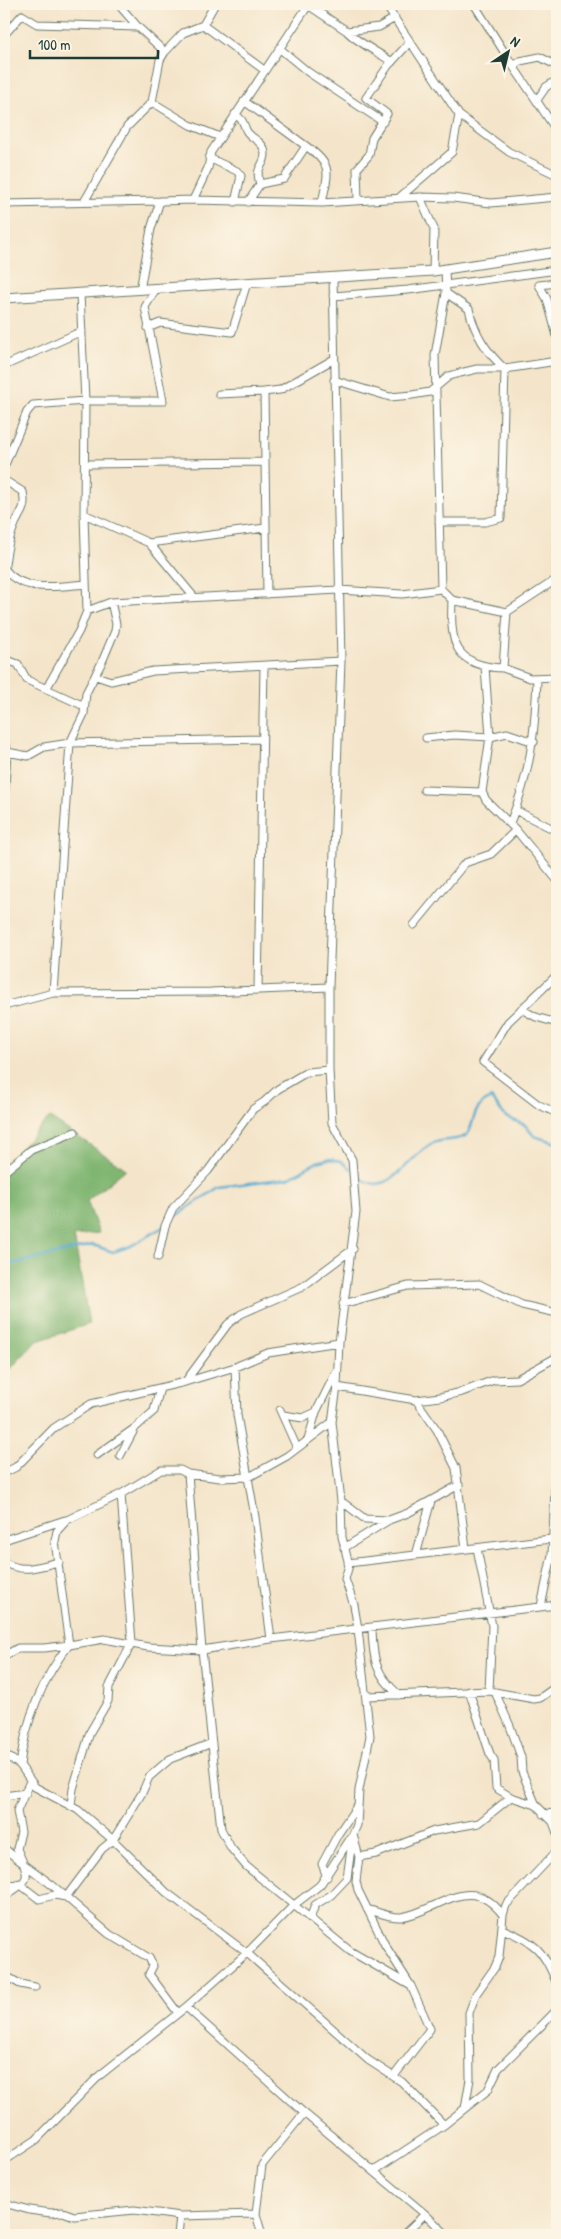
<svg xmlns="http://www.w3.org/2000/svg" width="561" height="2239" font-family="'Patrick Hand',sans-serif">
	<rect width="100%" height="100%" fill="#fcf5e5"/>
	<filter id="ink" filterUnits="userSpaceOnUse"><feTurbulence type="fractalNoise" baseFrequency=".02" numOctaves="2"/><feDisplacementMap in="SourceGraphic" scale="10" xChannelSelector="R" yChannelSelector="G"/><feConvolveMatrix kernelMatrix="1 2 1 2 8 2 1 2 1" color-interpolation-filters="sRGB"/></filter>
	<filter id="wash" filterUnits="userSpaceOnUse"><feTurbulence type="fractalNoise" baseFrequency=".0096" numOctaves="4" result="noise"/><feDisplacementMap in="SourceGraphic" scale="20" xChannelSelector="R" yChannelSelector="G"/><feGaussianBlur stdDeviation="1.12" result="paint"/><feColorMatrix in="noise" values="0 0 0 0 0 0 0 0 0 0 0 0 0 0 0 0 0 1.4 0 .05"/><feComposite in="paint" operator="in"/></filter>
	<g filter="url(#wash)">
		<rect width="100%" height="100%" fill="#f4e5ca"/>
		<path fill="#80b672" stroke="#507a53" d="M50 1118 126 1169 87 1201 99 1233 74 1236 89 1324 37 1341 4 1375V1168L39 1128Z"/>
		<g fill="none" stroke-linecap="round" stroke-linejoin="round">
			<path stroke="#55aad1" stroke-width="2.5" d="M355 1173C386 1206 408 1155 433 1143 443 1138 457 1142 467 1135 476 1120 471 1108 491 1098L506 1117 525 1125 534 1136 557 1143
				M170 1220 219 1187 288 1178 317 1162 328 1159 341 1161 351 1169
				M4 1266 93 1245 113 1252 131 1246 163 1227"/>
		</g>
	</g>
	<g filter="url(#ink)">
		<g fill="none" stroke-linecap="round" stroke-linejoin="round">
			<g stroke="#6a7868" stroke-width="9">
				<path id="minor" d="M118 4 138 27 165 52
					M385 4 459 115 452 152 400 197
					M474 4 513 66 557 131
					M308 5 347 31 379 27 395 18
					M203 25 264 70
					M347 31C352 39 381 54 392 62
					M4 35 22 15 37 24 138 27
					M279 48 308 72 383 122
					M513 66 520 61 540 57 557 66
					M537 100 546 87 557 80
					M244 101 306 146 284 179 260 184 248 202
					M152 102 190 125 220 137
					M235 114C243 120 243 122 246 130 251 140 264 140 265 154 265 167 254 166 260 184
					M459 115 509 152 557 175
					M306 146C334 166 328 172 322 203
					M209 158 237 171 241 176 235 202
					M420 197 434 229 433 271
					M193 200 322 203 420 197 453 198 491 203 557 197
					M358 200 357 169 369 155 372 138 387 114 366 98 388 66 410 42
					M84 202 127 127 152 102 160 60 165 52 183 33 203 25 215 4
					M4 204 160 201
					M445 269 446 293 435 355 441 589 452 600 507 612 557 579
					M557 283 539 285 547 299 557 336
					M140 290 151 229 160 201 193 200 208 168 211 152 309 4
					M333 296 408 290 557 270
					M148 328 160 323 232 332 247 283
					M4 366 82 331
					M334 380 390 397 412 395 430 392 449 376 460 373 477 369H505L557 361
					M219 394 264 392
					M85 464 264 462
					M4 467 27 412 33 405 85 401H163L145 307 156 289
					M4 480 23 492C27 511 19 512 13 529 7 543 6 557 4 572
					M84 514 149 543 194 597
					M439 522H485L501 518 505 369C487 353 474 332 469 309L446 293
					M149 543 265 528
					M4 568C22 594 59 586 86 584
					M267 594 264 392 280 390 334 359
					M452 600C450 643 454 666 503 668
					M87 611 111 602 339 590 402 594 441 589
					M507 612 503 668 530 678 557 677
					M4 659 18 664 27 680 84 706
					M96 676 111 681 153 671 341 661
					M46 689 79 631 87 611 84 514 85 401 80 294
					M426 738 454 735 490 737 507 733 534 742
					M4 741 7 752 4 803
					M7 752 28 756 44 747 70 743 262 739
					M424 790 482 792 486 800 516 830 557 880
					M482 792 490 737 485 667
					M515 810 557 831
					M510 823C531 771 535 733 537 678
					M414 925 465 863 491 854 516 830
					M557 975 508 1022 483 1062 539 1105 557 1113
					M258 989 264 666
					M53 993 70 743 84 714 86 693 102 662 115 631 116 624 111 602
					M4 1006 53 993 211 992 329 987
					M521 1009 536 1017 557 1023
					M4 1172 31 1150 75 1132
					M158 1257 165 1226 173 1208 208 1171 253 1109 264 1102 278 1089 307 1072 329 1070
					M343 1304 408 1286 479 1284 522 1305 557 1313
					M235 1367 237 1415 255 1517 271 1639
					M185 1382 228 1324 241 1314 302 1287 353 1249
					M337 1387 416 1400 440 1397 462 1392 494 1380 517 1379 557 1357
					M416 1400 437 1430 456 1468 466 1549
					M280 1410 297 1448
					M283 1415 303 1418 316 1412 336 1372
					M332 1422 287 1456 249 1477 220 1478 188 1474 202 1650 221 1829 231 1848 246 1866 350 1951 411 1986
					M135 1428 154 1411 160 1388
					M308 1440 316 1412
					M97 1455 135 1428 120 1456
					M4 1473 16 1467 54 1428 91 1404 185 1382 235 1367 268 1353 339 1342
					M188 1474 180 1470H161L121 1494 67 1520 57 1531 55 1541 69 1645 104 1639 148 1647 202 1650 271 1639 557 1605
					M341 1501 365 1519 389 1520
					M4 1540 65 1520
					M344 1548 389 1520 408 1513 459 1485
					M477 1548 492 1626 489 1691
					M416 1555 431 1501
					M4 1562C23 1574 38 1566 59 1562
					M348 1563 551 1539
					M541 1606 552 1555 557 1448
					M372 1628C373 1659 375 1674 399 1695
					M4 1656 18 1648H44L69 1645
					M469 1691 490 1754 494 1760 496 1788 511 1797
					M495 1692 510 1726 521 1757 522 1772 536 1805 553 1822 557 1833
					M367 1696 489 1691 534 1699 540 1698 557 1686
					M4 1754 20 1765 35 1787 78 1810 113 1840 166 1892 247 1953 368 2060 402 2082 444 2125
					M20 1765C25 1723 42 1678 69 1645
					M4 1796 26 1793
					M71 1805 73 1789 90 1732 108 1701 109 1687 132 1643 121 1494
					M543 1814 557 1813
					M353 1835 359 1857 376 1854 434 1831 479 1823 511 1797 536 1805
					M4 1848C24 1866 47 1879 66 1897L102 1849 113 1840 142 1793 149 1777 170 1759 212 1743
					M359 1857 356 1881 358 1890 385 1945 411 1986 430 2029 394 2076
					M327 1877 322 1864 338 1834 357 1806
					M22 1886 39 1899 55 1895 66 1897 109 1934 149 1958 153 1966 149 1974 178 2013
					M4 1887 21 1883
					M4 1897C31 1878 31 1880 17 1849L21 1832 17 1811 30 1781
					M367 1909C377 1912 391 1918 401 1917 439 1912 469 1870 503 1915L499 1957 495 1967 476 1994 469 2013 470 2079 465 2108
					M503 1915 506 1905 555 1853 557 1848
					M310 1919 315 1905 331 1895 347 1878 353 1834 357 1825 359 1790 370 1736 358 1629 354 1605 345 1579 349 1565 342 1537 341 1501 332 1422 337 1387 339 1342 356 1212 352 1160 332 1123 329 1070V987L341 661 333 277
					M502 1929C535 1942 544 1950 557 1984
					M4 1975 20 1984 35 1987
					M186 2007 304 2113 262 2165 256 2214 262 2235
					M304 2113 425 2214 447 2235
					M4 2161 36 2140 99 2076 186 2007 247 1953 294 1905 320 1885 352 1836
					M374 2171 444 2125 488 2090 498 2069 557 2010
					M4 2203 29 2210 51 2213 63 2212 74 2216 134 2210 180 2216 256 2214
					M178 2235 180 2216
					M403 2235 425 2214"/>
			</g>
			<g stroke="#6a7868" stroke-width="11">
				<path id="tertiary" d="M4 298 433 271 557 252"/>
			</g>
			<use href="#minor" stroke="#fff" stroke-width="7"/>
			<use href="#tertiary" stroke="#fff" stroke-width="9"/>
		</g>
	</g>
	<rect width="561" height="2239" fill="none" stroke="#fcf5e5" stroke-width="20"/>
	<g transform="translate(508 52) rotate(35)" stroke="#fcf5e5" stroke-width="4" paint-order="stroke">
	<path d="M0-4L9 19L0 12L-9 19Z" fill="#1f3d34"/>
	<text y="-8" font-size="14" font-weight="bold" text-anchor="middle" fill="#1f3d34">N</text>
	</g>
	<path d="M30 50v8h128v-8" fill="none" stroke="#1f3d34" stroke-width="2.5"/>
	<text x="38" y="50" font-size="15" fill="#1f3d34" stroke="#fcf5e5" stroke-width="4" paint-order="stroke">100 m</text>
</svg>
